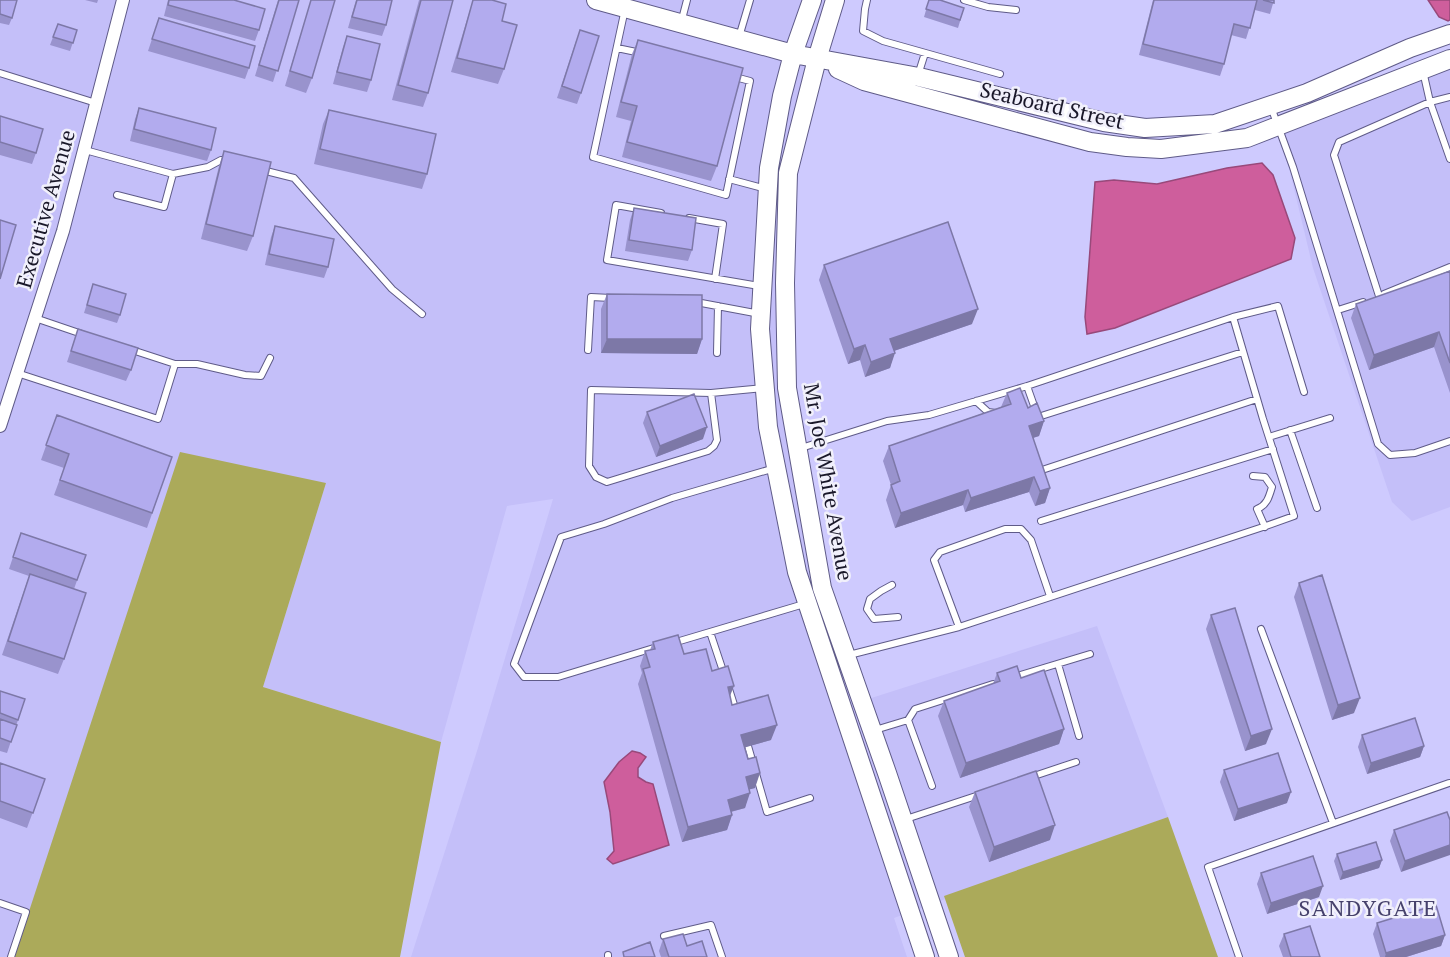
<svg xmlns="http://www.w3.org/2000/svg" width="1450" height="957" font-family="'PT Serif',serif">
	<rect width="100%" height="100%" fill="#cecafe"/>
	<path fill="#c4bff9" d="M0 0H835L788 173 787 388 822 588 862 701 1097 626 1168 817 894 918 907 957H411L477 751 553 499 507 506 441 742 263 687 326 483 14 957H0Z
		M1450 60V507L1412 521 1392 502 1313 268 1279 126Z"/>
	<path fill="#abaa5a" d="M180 452 326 483 263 687 441 742 400 957H14Z
		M1168 817 1218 957H965L944 896Z"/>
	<path fill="#ce5e9c" stroke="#98497a" stroke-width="1.5" d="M1428 0H1450V20L1448 21 1439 17Z
		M1262 163 1273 175 1295 238 1291 259 1115 328 1087 334 1085 317 1095 182 1114 180 1157 184 1227 168Z
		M632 751 640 753 646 757 638 768V777L646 782 653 784 669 845 613 864 607 859 614 851 610 812 604 782 619 762Z"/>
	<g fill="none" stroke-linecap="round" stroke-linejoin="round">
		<g stroke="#5f5b88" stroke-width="8">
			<path id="lane" d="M867 0 865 9 863 31 883 41 1000 74
				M964 0 988 7 1016 10
				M625 9 593 157 726 195 750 81 735 77
				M681 23 687 0
				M739 37 750 0
				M617 48 641 53
				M1423 71 1430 102 1450 159
				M0 73 96 103
				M919 75V72L925 53
				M1271 107 1293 167 1378 444 1390 455 1415 453 1450 441
				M85 150 173 174 164 207 117 195
				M262 170 294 178 392 289 422 314
				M173 174 208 167 221 160 229 162
				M729 179 766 189
				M661 213 616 205 607 260 759 286
				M689 218 723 224 715 279
				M1384 294 1450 267
				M1379 296 1334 155 1339 142 1430 102 1450 97
				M696 302 760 314
				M1338 310 1363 302
				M35 318 82 334
				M588 350 591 297 611 298
				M717 353 718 306
				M175 364H197L245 375 261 376 270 358
				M17 373 158 419 175 364 129 349
				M1027 386 1038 417 1243 352
				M711 393 717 440 714 446 708 451 607 482 596 477 589 466 591 390 711 393 764 388
				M976 401 988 412 996 413
				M1290 430 1317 508
				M1269 437 1330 418
				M801 448 887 421 929 415 1027 386 1233 317
				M1042 470 1257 399
				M1253 476 1265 477 1272 487C1269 497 1267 505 1257 509L1265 527
				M1041 521 1273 449
				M892 585 881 591 870 599 867 609 874 619 898 617
				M959 627 934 560 940 552 1005 529H1021L1031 540 1050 596
				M1261 629 1333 823
				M710 632 724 674
				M673 643 804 604
				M657 647 558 677H524L514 664 561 537 604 524 672 498 775 468
				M849 655 959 627 1266 526 1294 516 1263 419 1233 317 1278 306 1304 392
				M1058 664 1079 736
				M1014 677 1090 654
				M728 686 736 711
				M908 720 915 709 993 684
				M875 730 908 720 932 786
				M748 746 767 812 810 798
				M1031 777 1076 762
				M906 819 979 795
				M0 903 26 912 11 957
				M664 936 711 925 722 957
				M608 955V957
				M1239 957 1208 867 1449 783"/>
		</g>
		<g stroke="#5f5b88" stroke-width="14">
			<path id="street" d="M0 426 63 231 123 0"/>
		</g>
		<g stroke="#5f5b88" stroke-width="20">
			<path id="secondary" d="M596 0 793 54 919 77 1104 122 1145 128 1215 124 1307 93 1410 48 1450 34
				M812 0 793 54 782 96 769 168 760 329 768 427 797 572 925 957
				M835 0 817 59 788 173 785 283 787 388 822 588 887 773 949 957
				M838 69 864 81 1090 142 1127 147 1161 149 1247 138 1450 59"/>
		</g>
		<use href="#lane" stroke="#fff" stroke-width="6"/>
		<use href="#street" stroke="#fff" stroke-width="12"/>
		<use href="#secondary" stroke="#fff" stroke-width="18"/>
	</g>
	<path fill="#9993cd" d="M0 0 12 18 9 25 0 23Z
		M85 0H98L97 3Z
		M168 0H234L259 30 255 41 164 16Z
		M278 0H299L273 82 255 76Z
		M311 0H335L312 78 306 93 285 86Z
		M356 0H392L386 25 382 36 348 28Z
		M419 0H453L428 93 423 107 392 100Z
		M473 0 502 21 504 69 498 84 451 72Z
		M929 0 964 8 958 28 924 17Z
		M1153 0H1274L1270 14 1255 10 1246 39 1231 35 1224 64 1220 76 1139 55Z
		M159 18 249 68 245 79 148 51Z
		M58 24 77 30 70 51 50 45Z
		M347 36 371 80 367 92 333 84 343 47Z
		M638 40 717 166 711 181 622 157 631 121 616 117 632 54Z
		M576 41 581 93 577 104 557 98Z
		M139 108 211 150 207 161 130 141 135 119Z
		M329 110 427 174 422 189 314 164 323 124Z
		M0 116 36 153 32 164 0 155Z
		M224 151 253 236 247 251 201 239 219 166Z
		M634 208 692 250 688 261 625 251 630 220Z
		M275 226 328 267 324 278 265 265 271 237Z
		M824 265 972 324 894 351 890 368 865 377 860 360 848 364 819 280Z
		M1450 271V393L1434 347 1369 370 1351 318 1356 304Z
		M93 284 120 315 117 323 84 313Z
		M607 294 702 339 697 354 601 353V309Z
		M78 329 131 370 126 381 67 362Z
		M1007 393 1028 408 1044 421 1039 436 1033 438 1050 488 1045 503 1035 506 1029 492 965 512 963 505 895 528 886 500 891 485 883 461 889 446 1001 407Z
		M647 412 703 439 656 457 643 423Z
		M57 415 172 457 147 528 54 495 64 468 41 460Z
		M21 533 86 555 74 589 64 659 58 674 2 655 29 576 9 569Z
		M1299 583 1354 713 1332 720 1294 597Z
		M1211 615 1266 744 1245 751 1206 629Z
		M653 642 684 654 712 671 730 696 732 705 771 740 745 747 755 788 749 789 745 808 731 812 732 815 727 830 682 842 638 684 642 673 640 666 645 651 650 650Z
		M997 673 1021 678 1064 729 1059 744 960 778 938 716 944 701 993 684Z
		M0 691 25 699 7 753 0 751Z
		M1362 735 1424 746 1420 757 1367 774 1358 747Z
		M0 763 45 779 27 828 0 818Z
		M1224 770 1287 803 1234 821 1220 782Z
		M975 792 1050 840 989 862 969 807Z
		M1450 820 1401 872 1390 841 1394 830Z
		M1337 854 1382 860 1379 868 1340 880 1334 861Z
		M1261 873 1319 897 1267 914 1257 884Z
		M1377 923 1445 935 1441 946 1406 957H1380L1373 934Z
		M1284 934 1320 957H1283L1279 946Z
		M663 939 687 946 707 957H661L659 951Z"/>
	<path fill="#7d78a7" d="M978 309 972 324 885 354 890 339Z
		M1439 332 1434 347 1369 370 1374 355Z
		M607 339H702L697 354 601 353Z
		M865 345 860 360 848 364 854 349Z
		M895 353 890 368 865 377 871 362Z
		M1044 421 1039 436 1023 441 1029 426Z
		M707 427 703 439 656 457 660 446Z
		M1034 477 1029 492 965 512 971 498Z
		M1050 488 1045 503 1035 506 1040 491Z
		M968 490 963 505 895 528 901 513Z
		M734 686 728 701V687Z
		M1360 698 1354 713 1332 720 1338 705Z
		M777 725 771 740 736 750 741 735Z
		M1064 729 1059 744 960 778 966 763Z
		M1272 729 1266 744 1245 751 1251 736Z
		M1424 746 1420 757 1367 774 1371 763Z
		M760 773 755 788 740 792 746 777Z
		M1291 792 1287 803 1234 821 1238 809Z
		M750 793 745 808 722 814 728 800Z
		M732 815 727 830 682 842 688 827Z
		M1055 825 1050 840 989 862 994 847Z
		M1450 845V855L1401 872 1405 861Z
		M1382 860 1379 868 1340 880 1343 872Z
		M1323 886 1319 897 1267 914 1271 903Z
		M1445 935 1441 946 1406 957H1385L1386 953Z"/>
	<path fill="#b2abee" stroke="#7d78a7" stroke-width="1.5" d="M0 0H17L12 18 0 14Z
		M169 0H234L265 9 259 30 168 5Z
		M279 0H299L278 71 259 65Z
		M311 0H335L312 78 290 71Z
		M357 0H392L386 25 352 17Z
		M421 0H453L428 93 398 85Z
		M473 0H492L506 4 502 21 517 25 504 69 457 58Z
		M929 0H940L964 8 960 20 926 9Z
		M1154 0H1257L1250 28 1234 24 1224 64 1143 44Z
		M1263 0H1274V3Z
		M159 18 255 46 249 68 152 39Z
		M58 24 77 30 73 43 53 37Z
		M580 30 599 36 581 93 562 86Z
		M347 36 380 44 371 80 337 72Z
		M638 40 743 68 717 166 627 142 637 106 621 102Z
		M139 108 216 128 211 150 134 129Z
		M329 110 436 134 427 174 320 149Z
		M0 116 43 129 36 153 0 142Z
		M224 151 271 162 253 236 206 224Z
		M634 208 696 218 692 250 629 240Z
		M0 220 16 225 0 279Z
		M948 222 978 309 890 339 895 353 871 362 865 345 854 349 824 265Z
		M275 226 334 239 328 267 269 254Z
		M1450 271V363L1439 332 1374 355 1356 304Z
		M93 284 126 294 120 315 87 305Z
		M607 294 702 295V339H607Z
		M78 329 138 348 131 370 71 351Z
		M1020 388 1028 408 1037 403 1044 421 1029 426 1050 488 1040 491 1034 477 971 498 968 490 901 513 891 485 900 481 889 446 1011 404 1007 393Z
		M694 394 707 427 660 446 647 412Z
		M57 415 172 457 152 513 60 480 69 454 46 445Z
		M21 533 86 555 77 580 13 557Z
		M30 574 86 593 64 659 8 641Z
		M1322 575 1360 698 1338 705 1299 583Z
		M1235 608 1272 729 1251 736 1211 615Z
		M678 635 684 654 706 649 712 671 728 666 734 686 728 687 732 705 768 695 777 725 741 735 748 759 756 757 760 773 746 777 750 793 728 800 732 815 688 827 643 669 650 667 645 651 655 649 653 642Z
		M1017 666 1021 678 1044 670 1064 729 966 763 944 701 1000 681 997 673Z
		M0 691 25 699 18 720 0 713Z
		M1415 718 1424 746 1371 763 1362 735Z
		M0 719 17 725 11 742 0 738Z
		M1278 753 1291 792 1238 809 1224 770Z
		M0 763 45 779 33 813 0 801Z
		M1036 771 1055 825 994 847 975 792Z
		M1447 812 1450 820V845L1405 861 1394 830Z
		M1376 842 1382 860 1343 872 1337 854Z
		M1313 856 1323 886 1271 903 1261 873Z
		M1436 905 1445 935 1386 953 1377 923Z
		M1310 926 1320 957H1291L1284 934Z
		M683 934 687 946 702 941 707 957H669L663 939Z
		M650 942 655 957H624L623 952Z"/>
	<g text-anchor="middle" stroke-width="5" stroke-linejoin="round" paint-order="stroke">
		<g font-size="21" fill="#191729" stroke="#f1f0fb">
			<text transform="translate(1052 106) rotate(13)" y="7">Seaboard Street</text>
			<text transform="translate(46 209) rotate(-74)" y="7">Executive Avenue</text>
			<text transform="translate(828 482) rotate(80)" y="7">Mr. Joe White Avenue</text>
		</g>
		<g font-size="22" letter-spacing="1.5" fill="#46416c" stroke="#f1f0fb">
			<text x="1368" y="916">SANDYGATE</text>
		</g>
	</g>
</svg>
